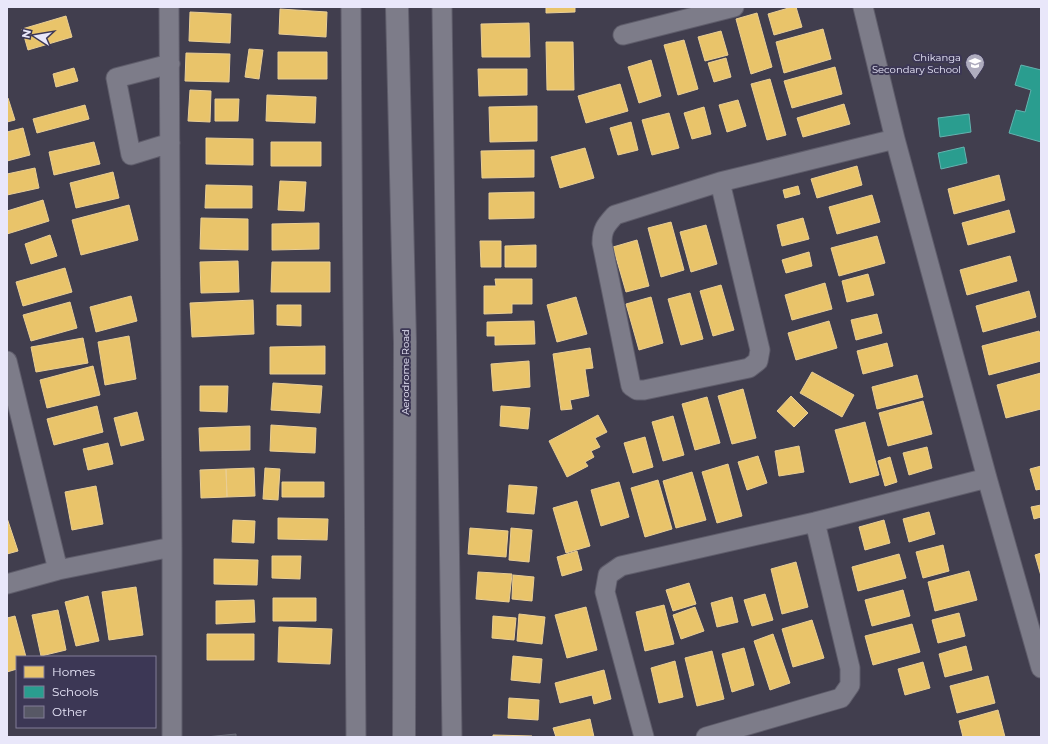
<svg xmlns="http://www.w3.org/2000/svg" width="1048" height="744" font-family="Montserrat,sans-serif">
	<rect width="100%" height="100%" fill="#413e4e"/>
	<path fill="#e9c46a" stroke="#e9ce95" d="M546 7H575V12L546 13Z
		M792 7H796L802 27 774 35 768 14Z
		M280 9 327 12 326 37 279 34Z
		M190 12 231 14 230 43 189 41Z
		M757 13 772 67 751 74 736 19Z
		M66 16 72 37 28 50 22 29Z
		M529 23 530 57H482L481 24Z
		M823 29 831 59 784 73 776 42Z
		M721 31 728 55 705 61 698 37Z
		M684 40 698 89 678 95 664 45Z
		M546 42H573L574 90H547Z
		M249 49 263 50 259 79 245 77Z
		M278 52H327V79H278Z
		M186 53 230 54 229 82 185 81Z
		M726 58 731 77 714 82 708 63Z
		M651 60 661 96 639 103 628 67Z
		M835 67 842 94 792 108 784 81Z
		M74 68 78 81 56 87 53 74Z
		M478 69H527V95L479 96Z
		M770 79 786 135 767 140 751 84Z
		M620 84 628 111 586 123 578 96Z
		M190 90 211 91 210 122 188 121Z
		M267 95 316 97 315 123 266 121Z
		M8 98 15 120 7 122V99Z
		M215 99H239L238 121H215Z
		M738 100 746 126 727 132 719 105Z
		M844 104 850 124 803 137 797 118Z
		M85 105 89 119 37 133 33 119Z
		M537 106V141L490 142 489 107Z
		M704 107 711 134 692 139 684 113Z
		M669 113 679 148 652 155 642 120Z
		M631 122 638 150 618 155 610 128Z
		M23 128 30 155 7 161V132Z
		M206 138 253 139V165L206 164Z
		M94 142 100 164 54 175 49 152Z
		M271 142H321V166H271Z
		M585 148 594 178 560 188 551 157Z
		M534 150V177L482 178 481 151Z
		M857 166 862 185 817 198 811 179Z
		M35 168 39 188 7 195V174Z
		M113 172 119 198 76 208 70 183Z
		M999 175 1005 200 954 214 948 189Z
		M280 181 306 182 304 211 278 210Z
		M206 185 252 186V208H205Z
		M798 186 800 194 785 198 783 190Z
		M534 192V218L489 219V193Z
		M872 195 880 222 837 234 829 207Z
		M43 200 49 221 7 234V211Z
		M129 205 138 240 81 255 72 220Z
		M1009 210 1015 232 968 245 962 223Z
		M201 218 248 219V250L200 249Z
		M803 218 809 239 782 246 777 225Z
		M671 222 684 270 661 277 648 228Z
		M319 223V249L272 250V224Z
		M706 225 717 264 691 272 680 232Z
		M50 235 57 256 31 264 25 244Z
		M877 236 885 263 839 276 831 248Z
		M637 240 649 286 626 292 613 247Z
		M480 241H501V267H481Z
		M536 245V267H505V246Z
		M809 252 812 266 786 273 782 260Z
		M1010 256 1017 281 967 295 960 270Z
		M238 261 239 292 201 293 200 262Z
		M272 262H330V292H271Z
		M65 268 72 292 23 306 16 282Z
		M868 274 874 295 847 302 842 281Z
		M495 279H532V304H512V313L484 314V286H496Z
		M825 283 832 309 792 320 785 295Z
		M721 285 734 330 713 336 700 291Z
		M1029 291 1036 317 983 332 976 306Z
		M690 293 703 339 681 345 668 299Z
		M131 296 137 321 96 332 90 307Z
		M576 297 587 334 557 342 547 305Z
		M651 297 663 343 639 350 626 304Z
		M253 300 254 334 192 337 190 303Z
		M70 302 77 328 31 341 23 315Z
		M277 305H301V326L277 325Z
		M877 314 882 333 856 340 851 320Z
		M534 321 535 344 495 345V336H487V322Z
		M829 321 837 348 796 360 788 333Z
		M1039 331 1041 338V361L989 375 982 346Z
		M129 336 136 379 105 385 98 342Z
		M83 338 88 363 36 372 31 347Z
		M887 343 893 366 863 374 857 351Z
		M325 346V374H270V347Z
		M590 348 593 368 585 369 589 396 570 400 572 409 561 410 553 354Z
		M529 361 530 387 493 391 491 364Z
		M93 366 100 395 47 408 40 380Z
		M812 372 854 395 842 417 800 393Z
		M1041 373V409L1006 418 997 385Z
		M917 375 923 397 877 409 872 387Z
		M273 383 322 386 320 413 271 410Z
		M200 386H228L227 412 200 411Z
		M743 389 756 438 732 444 718 396Z
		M791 396 808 413 794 427 777 411Z
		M707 397 720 443 695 450 682 404Z
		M923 401 932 434 888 446 879 413Z
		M97 406 103 432 54 445 47 419Z
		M501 406 530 408 528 429 500 426Z
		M137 412 144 440 121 446 114 418Z
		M598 415 607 432 595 438 600 447 591 451 594 457 585 462 588 466 567 477 549 441Z
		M673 416 684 455 663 461 652 422Z
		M865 422 879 475 850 483 835 430Z
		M271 425 316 428 315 453 270 451Z
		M250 426V450L200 451 199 428Z
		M645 437 653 467 633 473 624 443Z
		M108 443 113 464 88 470 83 449Z
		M799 446 804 472 779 476 775 451Z
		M927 447 932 468 909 475 903 453Z
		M758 456 767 483 747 490 738 462Z
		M890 457 897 482 885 486 878 461Z
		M728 464 742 516 717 523 702 472Z
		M1041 466V489L1036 490 1030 469Z
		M254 468 255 496 227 497 226 469Z
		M265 468 280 469 278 500 263 499Z
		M226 469 227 497 201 498 200 470Z
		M692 472 706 520 676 528 663 481Z
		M658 480 672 529 645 537 631 488Z
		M282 482H324V497H282Z
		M619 482 629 517 601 526 591 490Z
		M509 485 537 487 534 514 507 512Z
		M96 486 103 524 72 530 65 492Z
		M577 501 590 546 566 553 553 508Z
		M1041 505V517L1034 519 1031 507Z
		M929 512 935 534 909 542 903 519Z
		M7 518 18 551 7 554Z
		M278 518 328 519 327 540 278 539Z
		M233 520 255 521 254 543 232 542Z
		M884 520 890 543 865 550 859 527Z
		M470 528 508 531 506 557 468 554Z
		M511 528 532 530 529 562 509 560Z
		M943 545 949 571 923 578 916 552Z
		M577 551 582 570 562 576 557 557Z
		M1041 553V576L1035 555Z
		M899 554 906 578 858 591 852 567Z
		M272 556H301L300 579 272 578Z
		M214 559 258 560 257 585 214 584Z
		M796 562 808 607 782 614 771 569Z
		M969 571 977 600 935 611 928 582Z
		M478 572 512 574 509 602 476 599Z
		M513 575 534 577 532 601 512 599Z
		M689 583 696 604 673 611 666 590Z
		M136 587 143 635 109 640 102 592Z
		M903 590 910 616 872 626 865 600Z
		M765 594 773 620 752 626 744 600Z
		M88 596 99 641 76 646 65 602Z
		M732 597 738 622 717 627 711 603Z
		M273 598H316V621H273Z
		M254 600 255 622 216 624V601Z
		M664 605 674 644 645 651 636 612Z
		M586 607 597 650 567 658 555 615Z
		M695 607 704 631 681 639 673 615Z
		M58 610 66 650 41 656 32 615Z
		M959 613 965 636 938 643 932 620Z
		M519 614 545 617 542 644 517 641Z
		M15 616 26 657H17V669L7 672V618Z
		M493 616 516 618 514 640 492 638Z
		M812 620 824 658 793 667 782 629Z
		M912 624 920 652 873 665 865 636Z
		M279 627 332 629 330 664 278 662Z
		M207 634H254V660H207Z
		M773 634 790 683 770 690 754 641Z
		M966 646 972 670 945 677 939 654Z
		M744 648 754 685 732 692 722 654Z
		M712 651 724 699 697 706 685 658Z
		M513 656 542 659 540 683 511 680Z
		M675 661 683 697 659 703 651 668Z
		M923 662 930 688 905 695 898 669Z
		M604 670 611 699 594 704 592 695 560 703 555 683Z
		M988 676 995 703 957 713 950 686Z
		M509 698 539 700 538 720 508 718Z
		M998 710 1005 737H963L959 721Z
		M590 719 594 737H556L553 728Z
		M493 735 532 736V737H493Z"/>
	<path fill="#2a9d8f" stroke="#63b3af" d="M1021 65 1041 70V142L1009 133 1016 110 1025 112 1031 90 1015 85Z
		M969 114 971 132 940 137 938 118Z
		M964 147 967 163 941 169 938 153Z"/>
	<path fill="#575865" stroke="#6b6c79" d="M236 734V737H206Z"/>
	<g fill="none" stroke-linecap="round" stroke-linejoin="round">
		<g stroke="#5f5d6b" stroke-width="21">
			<path id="minor" d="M351 7 356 737
				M442 7 452 737
				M623 35 734 7
				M170 64 116 78 131 155 170 143
				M895 139 987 478 1041 668
				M720 182 760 350 758 361 749 368 644 390H637L631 386 602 243C602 229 606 225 615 215L720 182 895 139 863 7
				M7 361 58 570
				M172 547V737
				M7 584 58 570 172 547 169 7
				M644 737 605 592 608 575 621 566 815 522 987 478
				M706 737 841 698 850 685V668L815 522"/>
		</g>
		<g stroke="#5f5d6b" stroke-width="24">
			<path id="tertiary" d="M397 7 405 342 404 737"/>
		</g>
		<use href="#minor" stroke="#7d7c89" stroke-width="19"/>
		<use href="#tertiary" stroke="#7d7c89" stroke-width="22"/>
	</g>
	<defs>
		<g id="school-pin" transform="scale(1)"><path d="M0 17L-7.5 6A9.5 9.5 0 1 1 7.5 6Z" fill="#aeacbe" stroke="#3c3755"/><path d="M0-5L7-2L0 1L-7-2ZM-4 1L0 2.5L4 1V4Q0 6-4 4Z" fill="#fff"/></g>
	</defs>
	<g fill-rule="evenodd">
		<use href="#school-pin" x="975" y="63"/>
	</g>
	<g text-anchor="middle" stroke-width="4" stroke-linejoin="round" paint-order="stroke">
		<g font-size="10" fill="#e9e7fa" stroke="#3c3755" text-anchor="end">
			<text x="961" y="61">Chikanga<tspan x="961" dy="12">Secondary School</tspan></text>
		</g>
		<g font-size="10" fill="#e9e7fa" stroke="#3c3755">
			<text transform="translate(405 372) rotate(-90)" y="4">Aerodrome Road</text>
		</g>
	</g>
	<rect width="1048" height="744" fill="none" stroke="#e9e7fa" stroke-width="16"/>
	<rect x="16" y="656" width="140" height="72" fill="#3c3755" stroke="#817d97"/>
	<rect x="24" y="666" width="20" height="12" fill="#e9c46a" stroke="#817d97"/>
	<text x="52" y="676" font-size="12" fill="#e9e7fa">Homes</text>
	<rect x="24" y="686" width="20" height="12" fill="#2a9d8f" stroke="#817d97"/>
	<text x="52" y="696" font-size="12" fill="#e9e7fa">Schools</text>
	<rect x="24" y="706" width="20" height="12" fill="#575865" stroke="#817d97"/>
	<text x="52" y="716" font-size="12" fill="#e9e7fa">Other</text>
	<g transform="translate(36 36) rotate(282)" stroke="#3c3755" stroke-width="3" paint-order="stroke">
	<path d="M0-3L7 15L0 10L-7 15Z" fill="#e9e7fa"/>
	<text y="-6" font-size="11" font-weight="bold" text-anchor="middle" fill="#e9e7fa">N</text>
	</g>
</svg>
